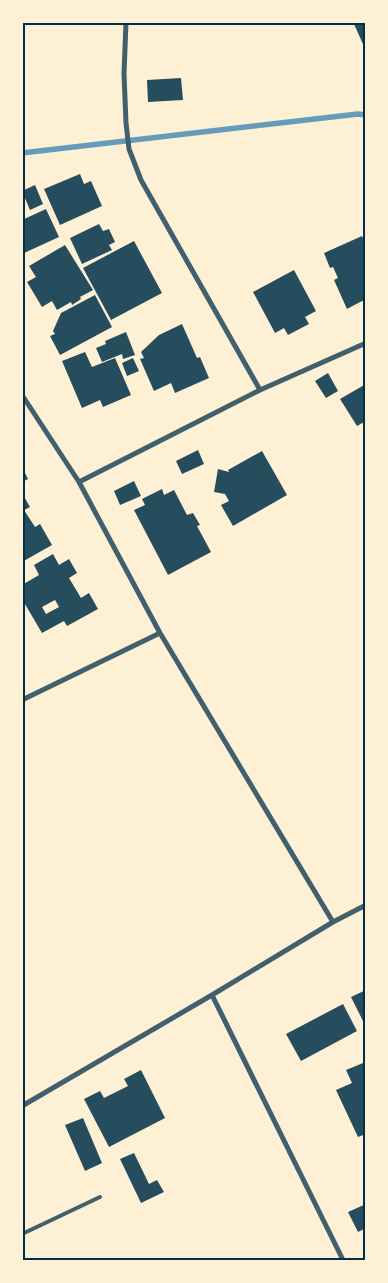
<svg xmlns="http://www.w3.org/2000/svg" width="388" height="1283" font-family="Figtree,sans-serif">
	<rect width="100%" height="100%" fill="#fdf0d5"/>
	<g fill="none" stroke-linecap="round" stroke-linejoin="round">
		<path stroke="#669bbc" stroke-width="5.5" d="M22 153 358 114 366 115"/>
	</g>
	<path fill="#264d5e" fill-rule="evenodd" d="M357 22H366V51L354 24Z
		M181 78 183 100 148 102 147 80Z
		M80 174 84 184 91 181 102 206 60 225 44 189Z
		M35 185 43 204 30 210 22 191Z
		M46 209 59 237 22 254V220Z
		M99 224 103 231 109 229 115 242 109 245 112 250 82 264 70 238Z
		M362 236 366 245V302L362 301 347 309 334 280 338 278 333 267 330 268 324 253Z
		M134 241 162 293 111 320 83 268Z
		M65 245 93 290 80 297 81 299 72 305 71 302 57 310 52 301 42 307 27 282 36 277 29 266Z
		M294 270 316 311 305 317 309 324 288 335 284 328 275 333 253 292Z
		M95 295 112 327 60 355 50 336 55 334 53 331 61 313Z
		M182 324 197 358 200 357 209 378 175 393 171 383 154 391 140 359 144 358 141 352 159 335Z
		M126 332 135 355 123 359 122 354 102 362 96 348 106 344 105 341Z
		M85 352 92 367 115 358 131 395 103 407 100 400 82 408 62 361Z
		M133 358 139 371 127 376 122 363Z
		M328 373 338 391 326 398 315 381Z
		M366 384V421L357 426 340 399Z
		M198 450 204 464 182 474 176 461Z
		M262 451 287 495 233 526 221 505 229 501 225 494 214 492 218 469 229 472 228 470Z
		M22 467 28 479 22 482Z
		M134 481 141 496 120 505 114 491Z
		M162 489 164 495 174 490 187 515 193 513 200 525 197 526 211 552 168 575 134 510 145 505 142 499Z
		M22 493 30 507 24 510 35 527 40 524 52 545 22 562Z
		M53 554 59 565 69 559 77 573 69 578 81 598 89 593 98 609 67 626 64 621 42 633 22 599V585L39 575 34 565ZM55 600 59 607 46 614 42 607Z
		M366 990V1027L351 997Z
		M343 1004 357 1031 301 1061 286 1034Z
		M363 1063 366 1067V1134L358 1137 336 1090 352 1083 346 1070Z
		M141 1070 165 1118 109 1147 84 1099 100 1091 104 1098 128 1086 124 1079Z
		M83 1118 102 1163 85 1171 65 1125Z
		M134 1153 149 1184 157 1180 164 1192 141 1203 120 1159Z
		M366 1204V1228L358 1232 348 1212Z"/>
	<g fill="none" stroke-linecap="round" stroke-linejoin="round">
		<path stroke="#3f606c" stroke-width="4" d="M22 1234 100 1197"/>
		<path stroke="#3f606c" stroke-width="5" d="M126 22 124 74 126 123 129 149 141 180 260 390
			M22 395 79 482 160 633 333 922
			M79 482 260 390 366 343
			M22 700 160 633
			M212 995 343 1260
			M22 1106 212 995 333 922 366 905"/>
	</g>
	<rect width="388" height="1283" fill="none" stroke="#fdf0d5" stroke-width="48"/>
	<rect x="24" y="24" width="340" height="1235" fill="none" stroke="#003049" stroke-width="2"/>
</svg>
